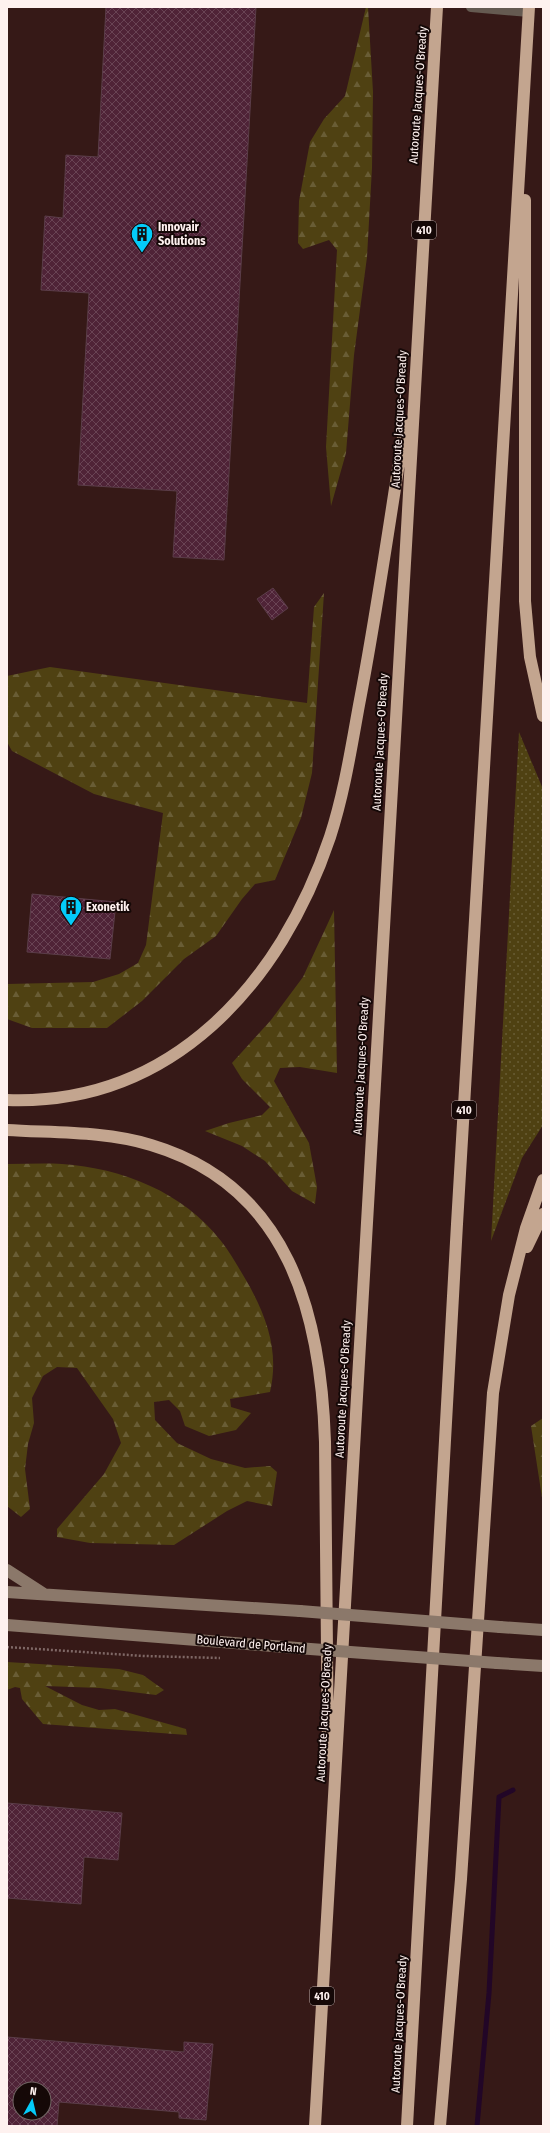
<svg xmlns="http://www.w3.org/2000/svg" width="550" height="2133" font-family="'Fira Sans Condensed',sans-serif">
	<defs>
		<pattern id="grass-dots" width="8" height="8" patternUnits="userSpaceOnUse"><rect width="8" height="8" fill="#4f4112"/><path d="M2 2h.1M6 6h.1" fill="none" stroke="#695d35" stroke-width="1.8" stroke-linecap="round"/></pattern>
		<pattern id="forest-firs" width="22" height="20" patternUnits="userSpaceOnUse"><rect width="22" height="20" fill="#4f4112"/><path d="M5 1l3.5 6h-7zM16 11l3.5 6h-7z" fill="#695d35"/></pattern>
		<pattern id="building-cross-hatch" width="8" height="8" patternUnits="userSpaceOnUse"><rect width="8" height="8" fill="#4f2337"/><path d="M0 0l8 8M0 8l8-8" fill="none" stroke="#694354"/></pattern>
	</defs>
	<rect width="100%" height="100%" fill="#361917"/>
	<path fill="url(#grass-dots)" d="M519 732 543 789V1125L522 1158 491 1241Z"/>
	<path fill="url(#forest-firs)" d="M366 7H368L373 92 372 168 367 257 354 355 346 453 331 506 326 447 337 250 329 240 303 249 298 243 299 201 310 142 324 119 345 96Z
		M324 593 312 773 301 818 275 880 255 884 242 899 216 936 184 959 142 1001 107 1028H32L7 1019V984L93 982 119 974 138 963 146 945 163 813 94 794 12 751 7 742V676L50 667 307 703 314 607Z
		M334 910 337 1073 300 1067 280 1068 274 1081 309 1143 317 1187 315 1204 292 1191 265 1161 242 1146 205 1131 229 1123 262 1115 270 1107 242 1079 232 1063 271 1020 303 977Z
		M7 1164C25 1164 44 1163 62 1164 122 1168 183 1192 221 1241 232 1255 241 1272 250 1287 268 1321 279 1353 270 1392L230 1399 231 1407 251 1413 236 1430 209 1436 185 1426 180 1411 169 1400 154 1402 155 1420 177 1443 211 1459 245 1468 270 1466 277 1472 272 1506 247 1501 227 1511 174 1545 90 1543 57 1537V1529L104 1474 121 1443 113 1419 77 1368 57 1367 43 1376 32 1398 34 1423 28 1444 25 1469 30 1509 21 1517 7 1506Z
		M543 1418V1504L531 1426Z
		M7 1662 119 1669 143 1675 164 1690 156 1695 100 1688 45 1686 82 1705 99 1710 115 1709 186 1729 187 1735 43 1724 22 1699 20 1688 15 1687 7 1690Z"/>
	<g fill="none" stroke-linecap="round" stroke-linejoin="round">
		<path stroke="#220627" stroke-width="5" d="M477 2126 489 1993 499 1797 513 1790"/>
	</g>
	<path fill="url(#building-cross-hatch)" stroke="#5b3d49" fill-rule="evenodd" d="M106 7H256L224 560 173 557 177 491 78 485 89 293 41 290 45 216 63 218 66 155 98 157Z
		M273 588 288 608 272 620 257 599Z
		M32 894 116 902 110 959 27 952Z
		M7 1803 122 1813 118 1860 84 1857 81 1904 7 1898Z
		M7 2037 184 2052V2042L213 2044 206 2120 179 2118V2112L59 2102 57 2126H7ZM20 2089H44V2113H20Z"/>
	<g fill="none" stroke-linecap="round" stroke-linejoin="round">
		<path stroke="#7f6866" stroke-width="2.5" stroke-dasharray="2 2" stroke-linecap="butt" d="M7 1647 144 1656 220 1658"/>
		<path stroke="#655a51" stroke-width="10" d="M471 7 529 12"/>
		<path stroke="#8b786a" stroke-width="12" d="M7 1570 44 1594
			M7 1592 300 1611
			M7 1625 297 1648
			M500 1627 543 1630
			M497 1663 543 1666"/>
		<path stroke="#c3a58f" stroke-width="12" d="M525 200V601L530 657 543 716
			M7 1100C172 1106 281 983 330 837 344 794 351 749 359 705 377 612 390 518 405 425
			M7 1130C54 1133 105 1131 151 1145 289 1186 321 1314 325 1442L328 1756
			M527 1247 543 1214
			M315 2126 437 7
			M407 2126 457 1224 529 7
			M440 2126 461 1879 493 1393 509 1295 526 1228 543 1180"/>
		<path stroke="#8b786a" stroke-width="12" d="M300 1611 500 1627
			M297 1648 497 1663"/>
	</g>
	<defs>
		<g id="building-pin" transform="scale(1.15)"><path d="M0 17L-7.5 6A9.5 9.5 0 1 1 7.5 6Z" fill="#04cbf9" stroke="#150807"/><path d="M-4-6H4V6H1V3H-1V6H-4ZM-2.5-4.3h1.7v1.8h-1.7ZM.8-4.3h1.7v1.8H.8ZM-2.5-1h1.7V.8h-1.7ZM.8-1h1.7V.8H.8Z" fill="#111"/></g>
	</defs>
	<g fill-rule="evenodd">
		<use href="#building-pin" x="142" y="234"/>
		<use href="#building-pin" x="71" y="907"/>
	</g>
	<g text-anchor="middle" stroke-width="4" stroke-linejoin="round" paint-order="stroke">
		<g fill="#150807" stroke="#b8aba9" stroke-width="1">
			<rect x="412" y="221" width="24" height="18" rx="3"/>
			<rect x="452" y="1101" width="24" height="18" rx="3"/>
			<rect x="310" y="1987" width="24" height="18" rx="3"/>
		</g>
		<g font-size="11" font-weight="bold" fill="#fef1ef">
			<text x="424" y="234">410</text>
			<text x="464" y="1114">410</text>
			<text x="322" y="2000">410</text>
		</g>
		<g font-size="12" fill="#fef1ef" stroke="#150807">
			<text transform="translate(418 95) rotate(-86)" y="4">Autoroute Jacques-O'Bready</text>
			<text transform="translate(399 419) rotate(-87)" y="4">Autoroute Jacques-O'Bready</text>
			<text transform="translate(380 742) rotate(-87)" y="4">Autoroute Jacques-O'Bready</text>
			<text transform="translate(361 1066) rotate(-87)" y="4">Autoroute Jacques-O'Bready</text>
			<text transform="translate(343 1389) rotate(-87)" y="4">Autoroute Jacques-O'Bready</text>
			<text transform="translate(251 1644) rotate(5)" y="4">Boulevard de Portland</text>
			<text transform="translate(324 1713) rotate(-87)" y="4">Autoroute Jacques-O'Bready</text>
			<text transform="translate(399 2024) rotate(-87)" y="4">Autoroute Jacques-O'Bready</text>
		</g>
		<g font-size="12" font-weight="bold" fill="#fef1ef" stroke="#150807" text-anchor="start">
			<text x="158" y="231">Innovair<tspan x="158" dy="14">Solutions</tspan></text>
			<text x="86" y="911">Exonetik</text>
		</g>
	</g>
	<rect width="550" height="2133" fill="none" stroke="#fef1ef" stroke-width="16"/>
	<g transform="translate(32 2101) rotate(8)"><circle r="19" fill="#150807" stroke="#726564"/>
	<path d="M0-3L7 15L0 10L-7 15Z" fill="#04cbf9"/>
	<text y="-6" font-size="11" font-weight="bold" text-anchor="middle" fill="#fef1ef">N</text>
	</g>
</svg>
